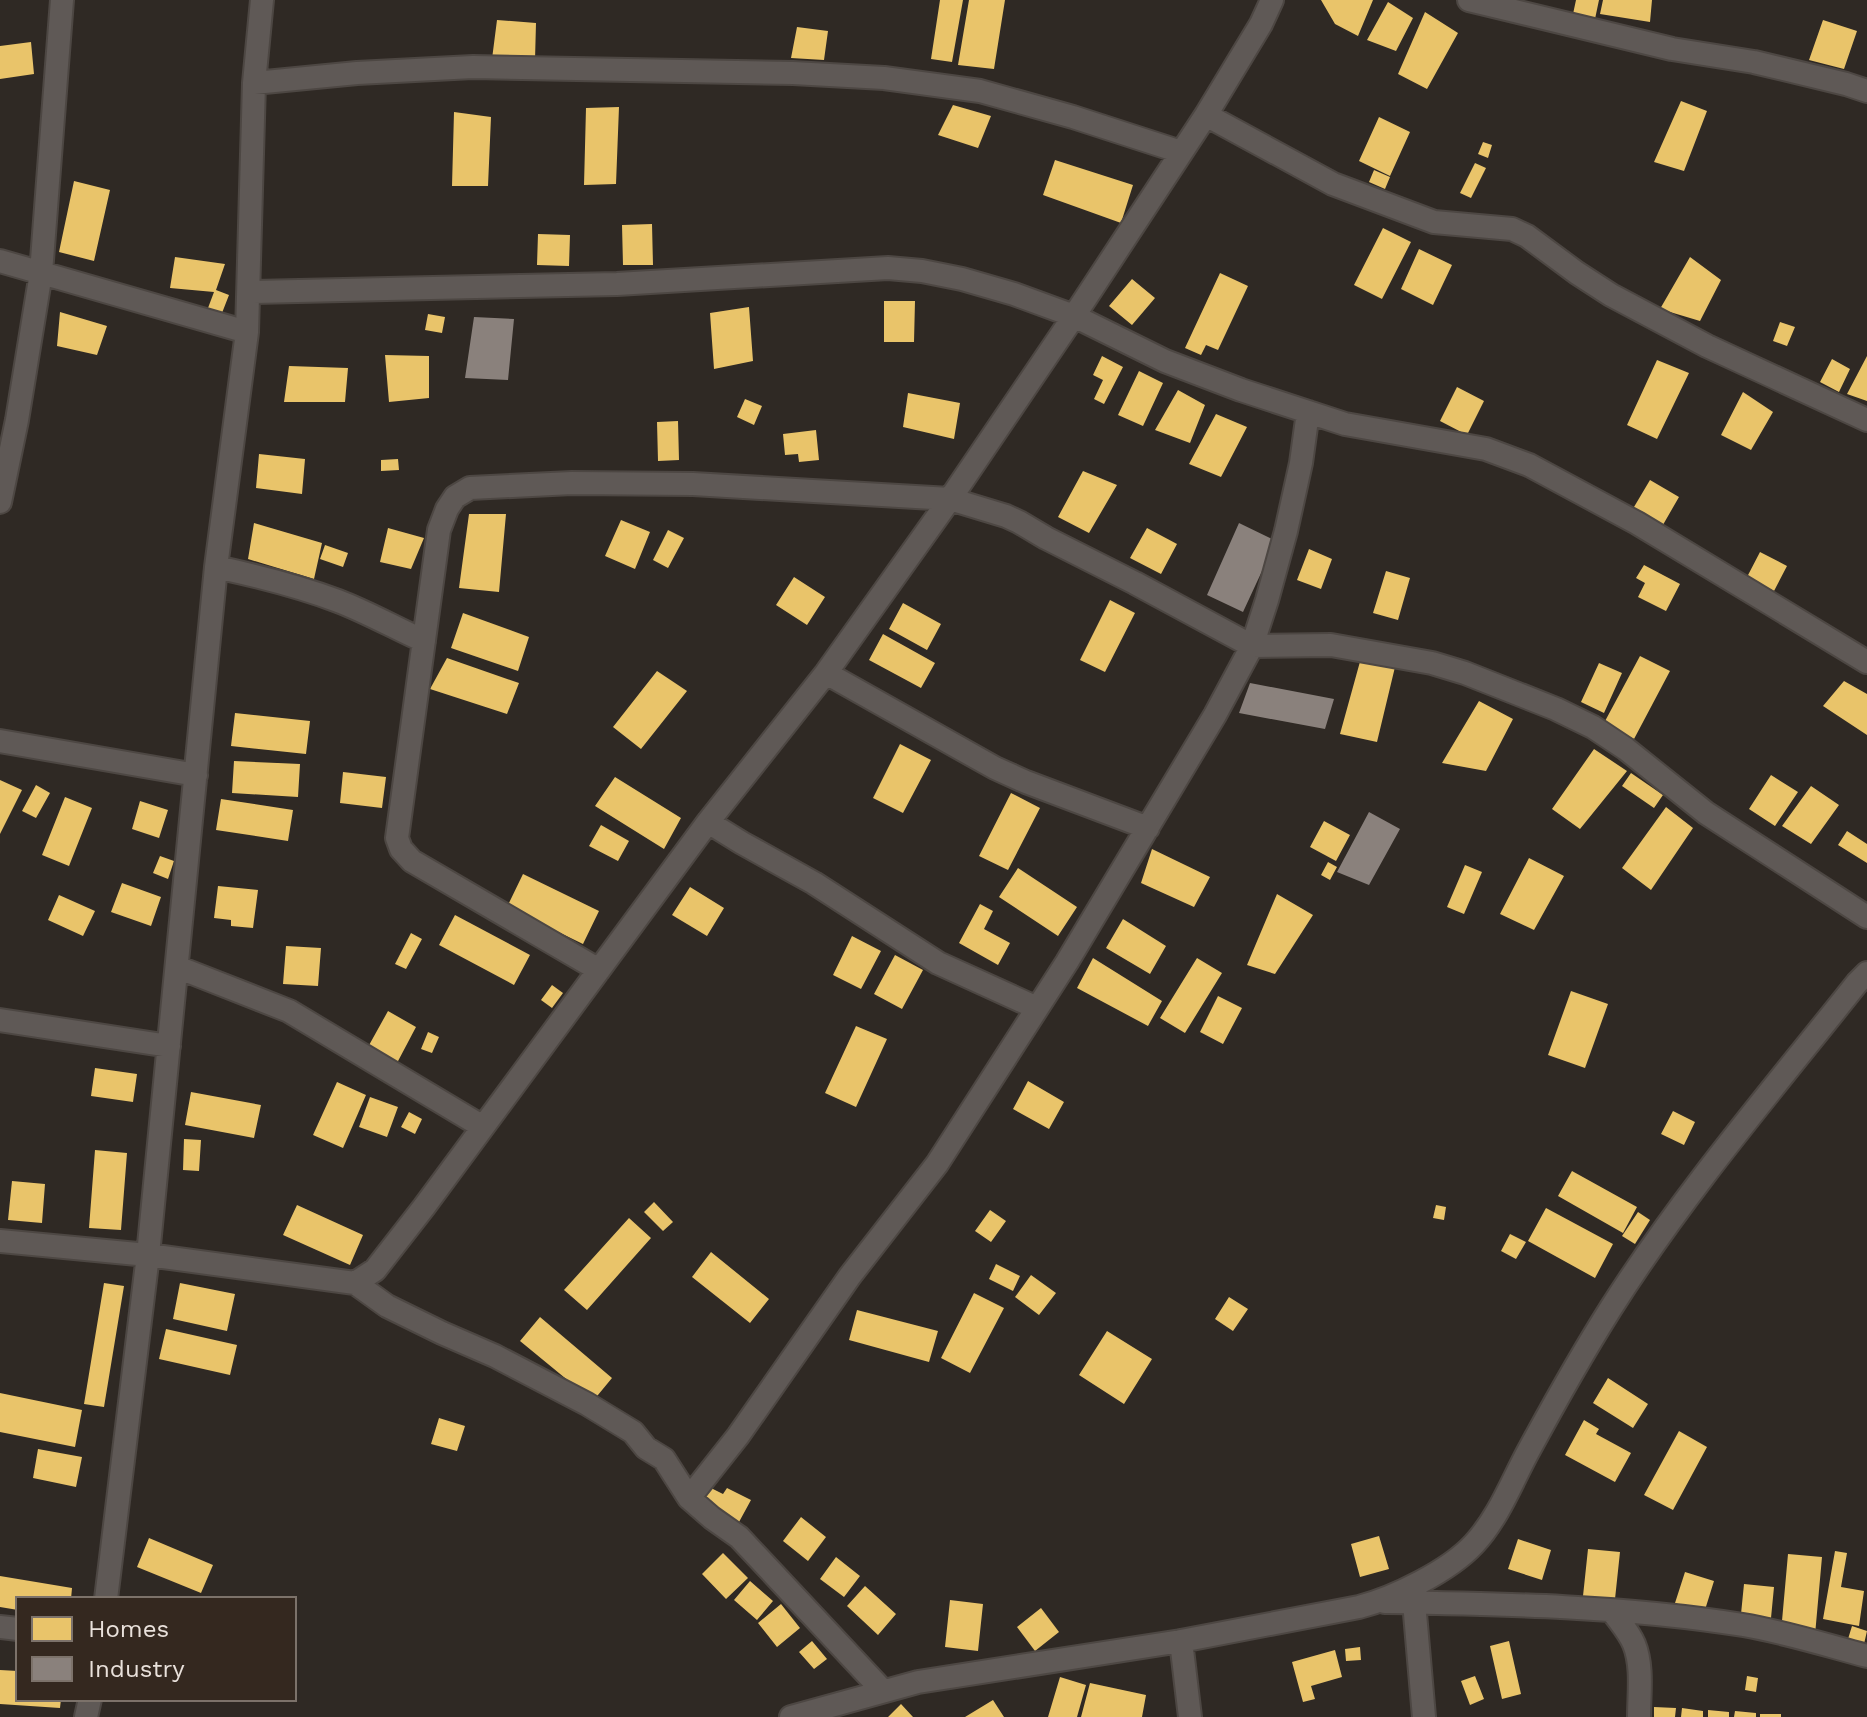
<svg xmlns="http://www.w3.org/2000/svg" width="1867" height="1717" font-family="'Work Sans',sans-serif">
	<rect width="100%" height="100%" fill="#2f2924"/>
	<path fill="#e9c46a" d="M940 0H963L952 62 931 59Z
		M969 0H1005L994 69 958 65Z
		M1321 0H1373L1358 36 1335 24Z
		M1576 0H1599L1595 19 1573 14Z
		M1603 0H1652L1650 22 1600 14Z
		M1388 2 1413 18 1396 51 1367 40Z
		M1425 12 1458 33 1427 89 1398 74Z
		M497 20 536 23 535 60 492 59Z
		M1823 20 1857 31 1844 69 1809 60Z
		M797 27 828 31 824 60 791 58Z
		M31 42 34 74 0 79V46Z
		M1681 101 1707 111 1684 171 1654 162Z
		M953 105 991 116 978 148 938 135Z
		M619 107 616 184 584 185 586 108Z
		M454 112 491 117 488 186H452Z
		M1379 117 1410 132 1390 176 1359 161Z
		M1483 142 1492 145 1488 158 1478 154Z
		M1055 160 1133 185 1121 223 1043 195Z
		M1475 163 1486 168 1471 198 1460 193Z
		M1374 170 1390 177 1385 189 1369 182Z
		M74 181 110 190 94 261 59 252Z
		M652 224 653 265H623L622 225Z
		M1383 228 1411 242 1382 299 1354 285Z
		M538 234 570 235 569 266 537 265Z
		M1419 249 1452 265 1433 305 1401 289Z
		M175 257 225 264 216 290 229 295 222 313 208 308 214 292 170 288Z
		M1690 257 1721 280 1700 321 1660 309Z
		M1220 273 1248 286 1218 350 1206 345 1201 355 1185 348Z
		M1132 279 1155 298 1132 325 1109 306Z
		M884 301H915L914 342H884Z
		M749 307 753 361 714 369 710 313Z
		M60 312 107 326 97 355 57 346Z
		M428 314 445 317 442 333 425 330Z
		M1780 322 1795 327 1787 346 1773 341Z
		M385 355 429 356V398L389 402Z
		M1102 356 1123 367 1104 404 1094 399 1103 380 1093 375Z
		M1867 356V401L1847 394Z
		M1832 359 1850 369 1839 392 1820 382Z
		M1657 360 1689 373 1657 439 1627 425Z
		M289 366 348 368 345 402H284Z
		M1139 371 1163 383 1143 426 1118 415Z
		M1457 387 1484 401 1467 435 1440 421Z
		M1178 390 1205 405 1190 443 1155 430Z
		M1743 392 1773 412 1751 450 1721 435Z
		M908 393 960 403 954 439 903 427Z
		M745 399 762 406 754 425 737 417Z
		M1216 414 1247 427 1221 477 1189 464Z
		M678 421 679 460 658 461 657 422Z
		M816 430 819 460 799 462 798 454 785 455 783 434Z
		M259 454 305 459 302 494 256 488Z
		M398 459 399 470 381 471V460Z
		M1083 471 1117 485 1089 533 1058 517Z
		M1650 480 1679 497 1660 530 1631 512Z
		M469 514H506L499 592 459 588Z
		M621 520 650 532 635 569 605 556Z
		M254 523 322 543 314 579 248 559Z
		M388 528 424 538 411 569 380 562Z
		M1147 528 1177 544 1161 574 1130 558Z
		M668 530 684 538 668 568 653 560Z
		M325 545 348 553 343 567 320 559Z
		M1309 549 1332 559 1321 589 1297 580Z
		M1760 552 1787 566 1774 591 1747 577Z
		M1644 565 1680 584 1666 611 1638 597 1645 583 1636 578Z
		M1386 571 1410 578 1398 620 1373 613Z
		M794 577 825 597 807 625 776 605Z
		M1110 600 1135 613 1105 672 1080 660Z
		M903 603 941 624 927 650 889 629Z
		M463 613 529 637 518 671 451 648Z
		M883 634 935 663 921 688 869 660Z
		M1640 656 1670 671 1634 739 1604 723Z
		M447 658 519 683 507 714 430 689Z
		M1361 658 1395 667 1377 742 1340 734Z
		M1599 663 1622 673 1604 713 1581 702Z
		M657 671 687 691 641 749 613 727Z
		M1844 681 1867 694V735L1823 706Z
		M1479 701 1513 719 1486 771 1442 763Z
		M235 713 310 721 306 754 231 746Z
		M900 744 931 760 903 813 873 798Z
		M1594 749 1627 771 1580 829 1552 809Z
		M234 761 300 764 298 797 232 793Z
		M343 772 386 777 382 808 340 803Z
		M1631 773 1663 795 1654 808 1622 786Z
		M1771 775 1798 792 1775 826 1749 809Z
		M615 777 681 818 664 849 595 806Z
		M0 780 22 790 0 834Z
		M36 785 50 793 36 818 22 811Z
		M1811 786 1839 805 1811 844 1782 826Z
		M1011 793 1040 808 1008 870 979 856Z
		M65 797 92 808 69 866 42 855Z
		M221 799 293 810 288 841 216 830Z
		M140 801 168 810 159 838 132 829Z
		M1666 807 1693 828 1651 890 1622 868Z
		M1324 821 1350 835 1336 861 1310 847Z
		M601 825 629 841 618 861 589 846Z
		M1847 831 1867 844V863L1838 845Z
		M1152 849 1210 877 1194 907 1141 883Z
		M160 856 174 861 168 879 153 873Z
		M1529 858 1564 876 1534 930 1500 914Z
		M1328 862 1337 867 1330 880 1321 875Z
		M1465 865 1482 872 1464 914 1447 907Z
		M1018 868 1077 907 1058 936 999 897Z
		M523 874 599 911 583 944 507 907Z
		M122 883 161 897 151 926 111 912Z
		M218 886 258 890 253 928 231 926V920L214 918Z
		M690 887 724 908 707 936 672 915Z
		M1277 894 1313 915 1275 974 1247 965Z
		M59 895 95 911 83 936 48 920Z
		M980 904 993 911 984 929 1010 943 998 965 959 943Z
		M455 915 530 955 514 985 439 945Z
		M1123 919 1166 946 1150 974 1106 948Z
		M411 933 422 939 406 969 395 964Z
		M852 936 881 951 861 989 833 975Z
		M286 946 321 948 318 986 283 984Z
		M895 955 923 970 902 1009 874 994Z
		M1093 958 1162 1001 1148 1026 1077 988Z
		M1197 958 1222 973 1185 1033 1160 1018Z
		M552 985 563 993 552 1008 541 1000Z
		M1571 991 1608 1004 1585 1068 1548 1055Z
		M1218 996 1242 1008 1223 1044 1200 1032Z
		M388 1011 416 1027 397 1063 368 1047Z
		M856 1026 887 1039 856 1107 825 1093Z
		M428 1032 439 1037 432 1053 421 1049Z
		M95 1068 137 1074 133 1102 91 1096Z
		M1028 1081 1064 1102 1049 1129 1013 1109Z
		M337 1082 366 1095 343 1148 313 1135Z
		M191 1092 261 1105 254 1138 185 1125Z
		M370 1097 398 1107 387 1137 359 1127Z
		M1673 1111 1695 1122 1684 1145 1661 1134Z
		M409 1112 422 1119 415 1134 401 1127Z
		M184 1139 201 1140 199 1171 183 1170Z
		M95 1150 127 1153 121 1230 89 1228Z
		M1572 1171 1637 1207 1623 1233 1558 1196Z
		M12 1181 45 1184 42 1223 8 1220Z
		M654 1202 673 1222 663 1231 644 1212Z
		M297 1205 363 1235 350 1265 283 1235Z
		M1436 1205 1446 1207 1444 1220 1433 1218Z
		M1546 1208 1613 1244 1595 1278 1528 1241Z
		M990 1210 1006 1221 991 1242 975 1231Z
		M1638 1212 1650 1220 1635 1244 1622 1236Z
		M629 1218 651 1238 587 1310 564 1290Z
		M1510 1234 1526 1242 1516 1259 1501 1251Z
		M711 1252 769 1299 750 1323 692 1277Z
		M996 1264 1020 1276 1013 1291 989 1279Z
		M1031 1275 1056 1293 1039 1315 1015 1297Z
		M104 1283 124 1286 104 1407 84 1404Z
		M180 1283 235 1294 227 1331 173 1319Z
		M974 1293 1004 1308 970 1373 941 1358Z
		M1229 1297 1248 1309 1233 1331 1215 1319Z
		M857 1310 938 1331 929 1362 849 1340Z
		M540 1317 612 1378 593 1401 520 1341Z
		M166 1329 237 1345 230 1375 159 1359Z
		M1107 1331 1152 1359 1124 1404 1079 1375Z
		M1608 1378 1648 1404 1633 1428 1593 1403Z
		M0 1393 82 1410 75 1447 0 1432Z
		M439 1418 465 1426 457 1451 431 1444Z
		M1584 1420 1599 1429 1596 1434 1631 1453 1615 1482 1565 1455Z
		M1679 1431 1707 1447 1673 1510 1644 1495Z
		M38 1449 82 1457 76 1487 33 1478Z
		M711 1488 723 1494 727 1488 751 1500 739 1522 703 1503Z
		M801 1517 826 1537 808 1561 783 1541Z
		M1379 1536 1389 1569 1360 1577 1351 1544Z
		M149 1538 213 1565 201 1593 137 1567Z
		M1518 1539 1551 1550 1542 1580 1508 1569Z
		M1588 1549 1620 1552 1615 1599 1583 1596Z
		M1835 1551 1847 1553 1841 1587 1864 1591 1859 1626 1823 1619Z
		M723 1553 748 1578 726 1599 702 1574Z
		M1788 1554 1822 1557 1815 1635 1781 1632Z
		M836 1557 860 1576 844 1597 820 1579Z
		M1685 1572 1714 1581 1704 1613 1675 1603Z
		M0 1576 72 1588 71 1599H18V1610L0 1607Z
		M750 1581 773 1601 757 1620 734 1600Z
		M1744 1584 1774 1587 1771 1618 1741 1614Z
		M865 1586 896 1614 878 1635 847 1606Z
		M950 1600 983 1604 978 1651 945 1647Z
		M781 1604 800 1628 777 1647 758 1623Z
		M1041 1608 1059 1632 1035 1651 1017 1627Z
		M1852 1626 1867 1631 1864 1644 1848 1639Z
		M812 1641 827 1659 814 1669 799 1652Z
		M1509 1641 1521 1694 1502 1699 1490 1646Z
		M1360 1647 1361 1660 1346 1661 1345 1649Z
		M1335 1650 1342 1677 1311 1686 1315 1699 1303 1702 1292 1662Z
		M0 1670 18 1671V1699H61L60 1708 0 1704Z
		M1475 1676 1484 1699 1470 1705 1461 1681Z
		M1747 1676 1758 1678 1756 1692 1745 1690Z
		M1060 1677 1086 1685 1077 1717H1048Z
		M1090 1683 1146 1695 1142 1717H1081Z
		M993 1700 1004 1717H965Z
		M901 1704 913 1717H888Z
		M1654 1707 1676 1708 1675 1717H1654Z
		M1682 1708 1703 1711V1717H1681Z
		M1708 1710 1729 1712V1717H1708Z
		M1735 1711 1756 1713V1717H1734Z
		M1760 1714H1781V1717H1760Z"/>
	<path fill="#8a817c" d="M474 317 514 319 508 380 465 378Z
		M1239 523 1276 541 1243 612 1207 595Z
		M1250 683 1334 699 1325 729 1239 713Z
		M1369 812 1400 829 1369 885 1337 872Z"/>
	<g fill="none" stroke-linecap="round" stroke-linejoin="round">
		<g stroke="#4d4743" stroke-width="26">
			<path id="minor" d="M1469 0 1672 49 1754 62 1846 84 1867 91
				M254 83 357 73 473 67 793 73 884 78 980 91 1073 117 1181 152
				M1206 115 1333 184 1434 222 1512 229 1527 236 1577 273 1611 295 1707 346 1867 420
				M0 261 247 332
				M249 292 617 284 888 268 922 271 962 279 1014 294 1074 316 1165 361 1241 390 1345 424 1486 449 1529 465 1637 523 1867 662
				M0 502 17 420 41 273 62 0
				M216 567C258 576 298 586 338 601 367 612 395 628 424 641
				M826 673 995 768 1026 782 1148 828
				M0 741 196 775
				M708 822 742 843 814 883 938 963 1037 1008
				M177 967 289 1011 483 1127
				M599 970 412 861 401 849 397 838 439 530 447 509 455 497 470 488 572 483 693 484 950 499 1006 516 1019 522 1046 538 1135 583 1252 646 1331 645 1432 663 1465 673 1556 709 1593 727 1626 749 1706 813 1867 917
				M0 1020 169 1046
				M0 1241 148 1255 355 1283 375 1270 424 1207 708 822 826 673 950 499 1074 316 1206 115 1261 24 1272 0
				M355 1283 387 1306 442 1333 495 1356 587 1404 633 1432 646 1448 664 1459 689 1498 712 1518 739 1537 883 1691
				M689 1498 738 1436 850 1276 937 1164 1067 962 1215 715 1252 646 1267 600 1286 531 1301 463 1308 412
				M106 1599 148 1255 216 567 247 332 254 83 262 0
				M1385 1602C1504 1604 1626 1606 1743 1625 1785 1632 1826 1645 1867 1656
				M1414 1602 1424 1717
				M1612 1611C1620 1622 1629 1632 1634 1644 1643 1666 1639 1694 1639 1717
				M0 1627 18 1629
				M1181 1641 1190 1717
				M86 1717 90 1699
				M791 1717 918 1682 1181 1641 1359 1607C1394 1598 1449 1571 1474 1544 1499 1517 1512 1481 1529 1450 1555 1402 1582 1354 1611 1308 1684 1193 1773 1089 1857 983L1867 973"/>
		</g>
		<use href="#minor" stroke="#5f5956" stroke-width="22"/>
	</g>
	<rect x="16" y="1597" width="280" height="104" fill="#34281f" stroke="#7c726a" stroke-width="2"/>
	<rect x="32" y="1617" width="40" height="24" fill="#e9c46a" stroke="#7c726a" stroke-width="2"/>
	<text x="88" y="1637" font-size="24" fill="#e9e1db">Homes</text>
	<rect x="32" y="1657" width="40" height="24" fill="#8a817c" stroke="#7c726a" stroke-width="2"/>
	<text x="88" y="1677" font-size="24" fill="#e9e1db">Industry</text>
</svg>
